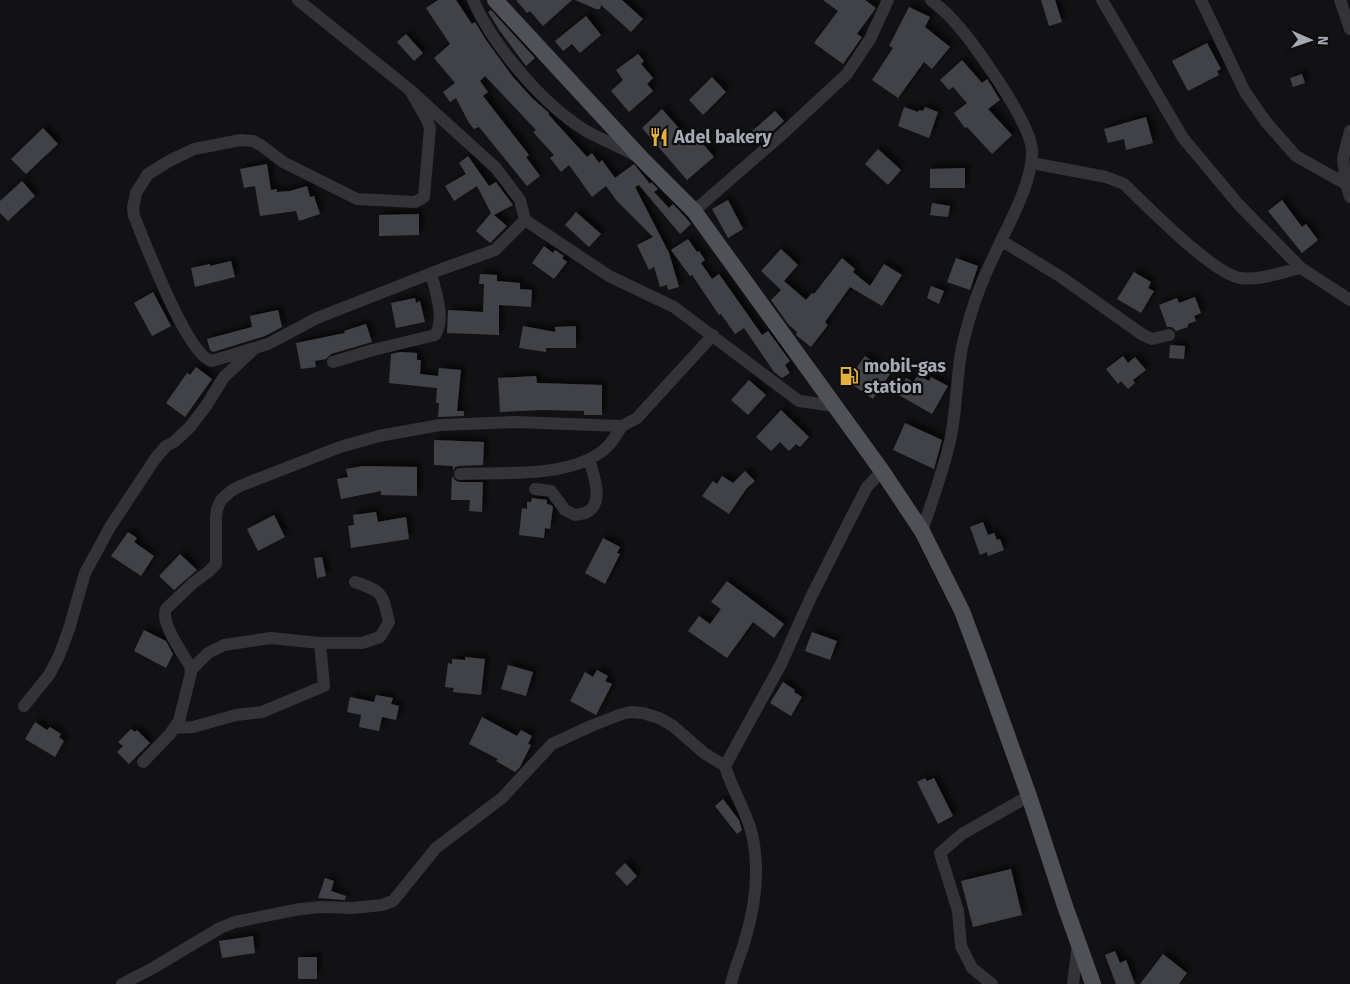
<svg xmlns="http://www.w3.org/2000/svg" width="1350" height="984" font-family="'Fira Sans',sans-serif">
	<defs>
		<filter id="shadow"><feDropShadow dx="4.5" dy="-4.5" stdDeviation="2.5" flood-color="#0009"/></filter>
	</defs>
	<rect width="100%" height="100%" fill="#121214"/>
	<path fill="#414247" filter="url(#shadow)" d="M438 0H456L472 24 475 22 486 40 513 77 532 98 549 113 548 114 587 157 592 153 599 163 602 160 615 178 634 164 650 184 651 182 658 189 654 192 669 208 673 204 686 218 691 224 680 234 639 185 635 187 669 253 679 287 668 290 667 285 660 287 654 267 649 270 637 245 653 237 617 201 606 186 592 197 569 165 561 172 550 158 554 155 533 132 536 130 485 76 480 81 488 92 483 96 529 155 526 157 540 176 527 186 479 127 474 129 469 123 456 98 450 102 443 92 455 83 434 58 450 44 426 8Z
		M516 0H572L543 26 530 11 527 13Z
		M575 0H622L643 19 631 32 601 5 600 9H596Z
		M823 0H865L876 8 857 34 862 37 843 64 814 43 838 11Z
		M1041 0H1055L1062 22 1049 26Z
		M909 7 930 17 925 27 950 47 932 69 924 62 898 98 872 80 893 48 889 46Z
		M491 10 535 58 526 66 500 31 488 12Z
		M586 16 601 35 580 53 572 44 563 51 555 41Z
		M406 34 423 53 414 61 397 42Z
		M1207 43 1221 69 1217 71 1219 75 1188 91 1172 61Z
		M638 54 644 61 641 64 653 78 647 84 653 91 629 112 611 91 623 80 616 70Z
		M962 60 982 83 987 79 991 85 1000 100 988 109 1012 135 992 154 967 127 965 128 954 113 967 103 953 87 949 90 940 80Z
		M1302 74 1305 83 1293 87 1290 78Z
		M712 77 726 92 703 115 689 100Z
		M904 107 918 112 919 110 923 111 925 107 938 112 929 138 898 126Z
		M662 109 693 144 699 139 714 157 687 180 642 128Z
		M775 111 784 121 760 143 751 132Z
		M1146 117 1153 143 1126 150 1124 139 1108 143 1104 129Z
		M43 128 58 144 26 174 11 159Z
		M878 149 901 170 888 185 865 164Z
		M468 156 489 186 496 182 513 205 494 215 507 226 490 243 476 231 491 213 477 186 454 201 445 186 466 174 459 163Z
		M267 164 271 190 277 189V192L290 191 307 186 310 197 314 196 320 214 299 221 296 211 260 216 255 186 244 188 240 169Z
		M965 168V188H930V169Z
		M22 181 35 196 8 221 0 213V201Z
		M728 200 743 229 728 238 712 209Z
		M1282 200 1302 227 1306 224 1318 240 1302 253 1268 211Z
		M932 203 950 206 948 217 930 215Z
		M576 212 601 234 589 247 565 225Z
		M419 214V235L379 236V215Z
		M688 239 697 252 699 251 705 260 701 263 712 279 719 274 762 335 768 331 790 361 785 365 790 373 782 378 774 372 744 328 735 334 721 314 719 315 692 275 690 276 671 250Z
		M544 246 553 253 555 250 564 256 562 258 567 262 554 279 532 263Z
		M781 249 798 265 784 281 806 300 812 293 814 294 842 258 855 269 853 272 870 286 884 264 902 275 882 306 850 287 825 322 828 325 811 347 796 335 797 332 788 324 771 300 781 290 761 271Z
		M956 258 978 266 970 290 947 282Z
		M231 261 235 277 195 287 191 268 210 264V266Z
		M1134 272 1151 282 1148 288 1154 291 1141 313 1117 299Z
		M480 274 497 275V281L520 283V289L532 290 531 307 499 305V335L447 333 448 310 483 312 484 284H479Z
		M931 286 944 291 939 304 927 298Z
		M153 292 171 326 152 336 134 303Z
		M1195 297 1201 313 1194 316 1196 321 1188 324V327L1176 331 1172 327H1167L1159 305 1177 298 1179 303Z
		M415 298 416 303 420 301 425 322 396 328 391 303Z
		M278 310 282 327 265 336 213 352 210 350 207 339 252 327 250 316Z
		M366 324 372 342 331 354 326 359 315 361 316 367 301 369 296 343 345 333 344 331Z
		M523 326 555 332V327L576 326V348H546V352L519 348Z
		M1170 345 1185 346 1184 359 1169 358Z
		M400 352 417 353V360H421L420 374 438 376 439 368 461 370 457 411H464V416L438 417 439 403H436L437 388 389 383 391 354Z
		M865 356 890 374 873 399 847 381Z
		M1123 356 1128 363 1135 357 1146 370 1133 380 1135 383 1128 389 1121 381 1118 384 1106 369Z
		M196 367 212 379 185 417 166 403 187 373 190 375Z
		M918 375 929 381 931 377 948 386 932 414 897 394 906 378 913 382Z
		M536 376 537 383 602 385V415H584V411L542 410 500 412 498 378Z
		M749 380 766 395 748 415 731 400Z
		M781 410 809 437 800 447 796 444 789 451 780 442 771 451 756 437Z
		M905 423 942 440 934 469 893 450Z
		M434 440 484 442 483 465 459 466 455 467 453 471V466L434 465Z
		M363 466 417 467V496L381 495V491L341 499 337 479 348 477 346 469Z
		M745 471 755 481 747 488 729 514 702 496 713 481 717 484 722 476 733 483Z
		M452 476 456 481 460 482H483L482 512 469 511 470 500H451Z
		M532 498 547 500V504L551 505 553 507 550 529 545 528 544 538 519 535 522 508 527 509V502H531Z
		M376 512 378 522 406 517 409 539 351 548 348 526 354 525 353 515Z
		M274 515 285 537 258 551 247 529Z
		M983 522 988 535 994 533 997 540 1000 539 1004 550 988 556 987 552 980 555 970 527Z
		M128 532 137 538 134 542 154 556 141 576 111 556Z
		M603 538 620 547 617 553 620 554 605 584 585 573Z
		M180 554 197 570 174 590 159 576Z
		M322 557 326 576 317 578 314 558Z
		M727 581 784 624 774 638 753 622 727 658 688 631 699 616 710 624 721 609 711 602Z
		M144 630 166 641 173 654 166 668 134 651Z
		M812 632 837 641 830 660 805 651Z
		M465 657 485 659 481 695 453 692 454 688 445 687 448 663 452 664V659L465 660Z
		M508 665 533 672 526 696 501 689Z
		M597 670 608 676 605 681 612 684 596 715 570 701 585 672 593 677Z
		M783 682 795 690 794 692 802 697 791 716 770 703Z
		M376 695 393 698 391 704 399 706 396 720 382 717 379 731 359 727 361 715 347 712 350 697 374 702Z
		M482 717 517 736 521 730 532 736 528 744 531 745 520 767 515 772 496 761 498 759 469 744Z
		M35 722 47 730 50 727 61 734 59 737 64 741 55 757 25 739Z
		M131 729 135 732 137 730 150 743 129 764 117 752 123 746 118 742Z
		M925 778 927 781 934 778 953 816 938 824 917 782Z
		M723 799 739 820 742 830 737 834 715 806Z
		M625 863 637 876 627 886 615 873Z
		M1011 869 1022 915 973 927 961 881Z
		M325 878 334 881 331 891 346 896 345 900 318 898Z
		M253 936 255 953 222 958 219 941Z
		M1115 951 1120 963 1126 960 1135 984H1116L1105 955Z
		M1163 954 1187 973 1179 984H1140Z
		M298 957H317V979H298Z"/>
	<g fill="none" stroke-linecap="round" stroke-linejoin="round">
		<path stroke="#343438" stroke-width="12" d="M298 0 410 90 496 168 520 200 525 220 609 276 674 307 799 401 836 406
			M473 0C493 46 541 102 583 129 599 139 618 145 634 155
			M1102 0 1183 138 1239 205 1301 268
			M1201 0 1245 92 1266 122 1296 156 1346 184 1343 158 1350 131
			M1340 0 1350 29
			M410 90 427 120 430 128 424 197 415 202 357 199 283 162 262 146 253 141 241 140 194 149 171 160 148 174 136 193 133 208 134 216C145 242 187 356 212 361L268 344 317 318 442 269 495 250 525 220
			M1032 163 1106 177 1124 184C1147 206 1212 273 1240 278 1259 281 1282 272 1301 268L1350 300
			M1346 184 1350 197
			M694 211 778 138 847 74 870 39 888 0
			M1002 241 1061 277 1143 335 1152 339 1169 335
			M333 362 373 350 435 335C446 318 435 291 431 273
			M460 474C504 472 577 479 609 445 614 439 618 432 622 426
			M535 489 551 491 565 510 575 515C579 514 584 514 587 512 605 503 593 473 589 459
			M922 531C932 501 943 472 950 441 957 410 956 378 962 347 969 317 979 286 993 258 1006 228 1034 182 1032 149 1029 120 972 40 951 18 945 11 938 6 931 0
			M191 670 208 653 224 645 271 638 320 643H362L380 637 389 622C382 593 384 592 355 582
			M24 706 49 675 59 656 69 629 85 573 110 527 155 459 166 446 174 442 190 427 206 406 224 377 252 351
			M174 728 193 727 236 715 262 712 324 686 320 643
			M143 762 170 734 179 721 191 673 190 666C183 654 160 623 166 609L193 583 208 572 216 564V518L217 509 221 500 231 491 240 486 340 447 379 436 440 425 514 422 622 426 637 418 713 335
			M725 766 781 664 811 597 854 512 867 487 882 471
			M122 984 153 968 220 928 235 922 300 909 321 907 353 908 382 905 393 901 436 848 502 798 552 744 591 726 622 714 631 712 643 713 659 718 673 726 704 753 725 766C732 790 746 810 752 834 760 869 755 907 745 940 741 955 734 969 731 984
			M992 984 972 968 961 946 958 911 940 853 962 834 1029 796
			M1073 984 1078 944"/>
		<path stroke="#505157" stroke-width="16" d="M495 0 643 160 694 211 882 471 922 531 962 611 981 662 1029 796 1065 906 1093 984"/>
	</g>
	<defs>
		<g id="restaurant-bare" transform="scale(1.5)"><path d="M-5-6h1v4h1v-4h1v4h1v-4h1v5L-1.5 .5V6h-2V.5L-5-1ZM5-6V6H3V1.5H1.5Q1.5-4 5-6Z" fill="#e3b03b" stroke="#0d0d0f" stroke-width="2.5" paint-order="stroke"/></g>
		<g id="fuel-bare" transform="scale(1.5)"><path d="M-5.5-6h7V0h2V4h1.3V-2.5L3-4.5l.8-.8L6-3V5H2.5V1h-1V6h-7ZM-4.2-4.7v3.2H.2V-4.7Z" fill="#e3b03b" stroke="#0d0d0f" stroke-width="2.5" paint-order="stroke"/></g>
	</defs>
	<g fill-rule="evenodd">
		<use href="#restaurant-bare" x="659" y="137"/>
		<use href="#fuel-bare" x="849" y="376"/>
	</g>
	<g text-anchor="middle" stroke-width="4.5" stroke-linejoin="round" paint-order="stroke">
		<g font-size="18" font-weight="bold" fill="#a5a9b3" stroke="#0d0d0f" text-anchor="start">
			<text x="674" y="143">Adel bakery</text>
			<text x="864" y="372">mobil-gas<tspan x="864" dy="21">station</tspan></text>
		</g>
	</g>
	<g transform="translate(1310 40) rotate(92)" stroke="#0d0d0f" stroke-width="4" paint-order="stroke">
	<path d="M0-4L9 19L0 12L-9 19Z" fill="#a5a9b3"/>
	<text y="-8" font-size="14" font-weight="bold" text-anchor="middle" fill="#a5a9b3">N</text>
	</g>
</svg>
